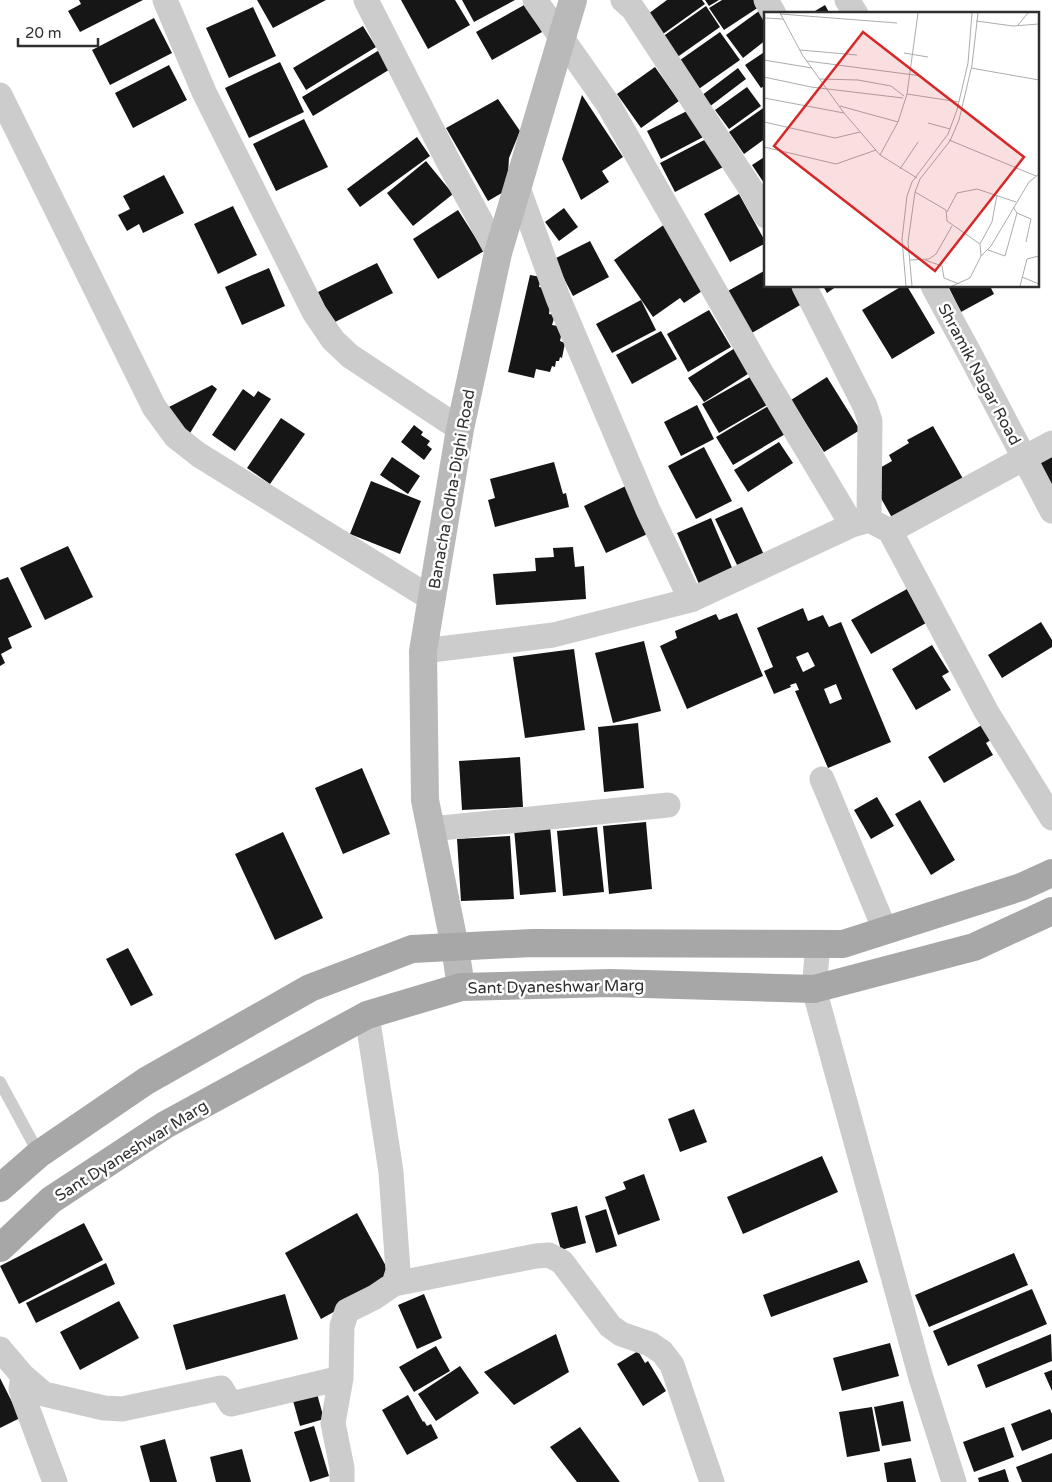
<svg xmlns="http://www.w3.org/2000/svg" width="1052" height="1482" font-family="'Varela Round',sans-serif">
	<rect width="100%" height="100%" fill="#fff"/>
	<path fill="#161616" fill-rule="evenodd" d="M79 0H143L80 32 68 11 81 4Z
		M257 0H326L273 28Z
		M401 0H455L470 25 428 49Z
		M462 0H515L474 22Z
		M667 0H702L705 4 663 34 648 14Z
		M705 0H719L709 6Z
		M722 0H759L762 5 724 30 709 8Z
		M526 4 542 32 492 60 476 32Z
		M825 5 830 14H810Z
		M706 6 720 27 676 58 662 37Z
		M253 7 276 56 229 78 206 28Z
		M759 11 766 20V40L743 58 726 35Z
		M154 18 172 53 110 85 92 50Z
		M363 26 376 47 306 90 293 68Z
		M720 32 740 60 693 93 673 65Z
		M381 49 392 68 313 116 302 97Z
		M766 51V85L761 88 745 65Z
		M280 62 304 112 249 138 225 88Z
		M169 65 187 100 133 128 115 93Z
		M655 67 679 101 641 128 617 94Z
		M738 68 746 79 709 107 701 96Z
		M747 87 761 106 729 129 715 110Z
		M582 95 623 157 602 171 609 182 581 200 562 159Z
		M498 99 520 131 509 158 507 190 488 201 446 128Z
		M766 106V138L744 154 729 132Z
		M695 107 709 134 661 159 647 131Z
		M304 119 328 167 276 191 253 144Z
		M712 136 727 165 675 192 660 163Z
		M417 137 430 156 360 207 347 189Z
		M766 156V186L752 165Z
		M426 161 453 194 413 226 387 193Z
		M164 175 184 213 143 233 139 224 127 231 118 215 130 209 123 196Z
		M739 194 766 243 730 262 704 214Z
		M233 206 257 255 218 274 194 224Z
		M564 208 578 227 559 241 545 222Z
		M458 210 484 251 438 279 413 239Z
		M665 224 702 291 684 303 680 298 653 317 614 260Z
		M590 241 609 277 573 296 554 259Z
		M377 263 393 293 333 323 318 292Z
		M269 268 285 306 242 325 225 287Z
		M766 270V286H792L802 304 750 334 726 292Z
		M530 275 541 277 539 287 545 288 550 306 549 314 555 315 552 325 563 327 560 341 565 343 562 358 560 357 559 361H556L555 367 552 366 550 372 536 369 534 378 508 372Z
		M823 286H837L827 293Z
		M902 286H907L935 333 892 359 862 310Z
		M948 286H990L994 294 961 312Z
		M641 300 656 330 612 353 596 324Z
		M709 310 731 347 688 372 667 334Z
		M661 331 677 359 632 384 616 355Z
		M735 348 751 372 704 402 688 378Z
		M750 377 767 405 719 433 702 404Z
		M827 377 860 430 824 452 791 400Z
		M212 385 217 389 187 438 163 410Z
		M243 389 254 397 258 391 271 399 235 451 212 435Z
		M697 405 714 439 681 456 664 422Z
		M770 405 787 433 733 465 716 437Z
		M281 418 305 434 270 484 247 468Z
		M414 425 423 432 421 435 430 441 427 445 432 449 424 460 401 442Z
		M933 426 966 484 895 523 878 493 882 490 875 478 878 469 892 461 889 455 909 443 907 440Z
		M779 442 793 463 748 492 734 470Z
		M704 447 732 501 696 519 668 466Z
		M1052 450V488L1036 460Z
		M392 457 420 476 408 494 380 475Z
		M554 462 563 494 566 493 569 507 495 527 488 500 495 498 490 479Z
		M371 481 421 501 400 554 350 534Z
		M632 483 654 531 606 553 584 506Z
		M742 507 765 557 739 569 715 519Z
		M711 518 733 570 699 584 677 533Z
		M68 546 93 597 45 620 20 568Z
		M573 547 575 567 584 566 586 599 496 605 493 574 536 571 535 558 554 557 553 548Z
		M8 577 32 627 8 638 12 648 1 654 5 663 0 666V580Z
		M907 589 926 623 871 654 851 620Z
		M803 608 808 621 823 615 829 627 841 622 891 742 828 768 795 691 799 690 796 683 790 685 791 687 774 694 764 671 773 667 757 628ZM808 652 815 666 803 672 796 657ZM836 684 842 699 830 704 824 689Z
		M737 613 763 676 687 709 660 646 677 638 675 631 716 614 719 620Z
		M1041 622 1052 640V647L1002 678 988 655Z
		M644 641 661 711 613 723 595 653Z
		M932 645 949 672 942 676 951 690 916 710 892 669Z
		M574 649 585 730 525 738 513 657Z
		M638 723 644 788 604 792 598 727Z
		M985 723 994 738 986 743 993 755 944 783 928 757Z
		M520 757 523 807 462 810 459 761Z
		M362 768 390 834 343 854 315 788Z
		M877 797 894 826 871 839 854 810Z
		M920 800 955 860 931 875 895 814Z
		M646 822 652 889 609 894 603 826Z
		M550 826 556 892 520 895 514 829Z
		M597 827 604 892 563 896 557 831Z
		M283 832 323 918 275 940 235 854Z
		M510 836 514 899 461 901 457 839Z
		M128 948 153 995 131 1006 106 959Z
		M694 1109 707 1142 680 1152 668 1119Z
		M822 1156 838 1192 743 1234 727 1197Z
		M644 1174 660 1220 618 1235 605 1197 626 1189 623 1182Z
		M577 1206 586 1243 561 1250 551 1213Z
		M606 1209 617 1246 596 1253 585 1216Z
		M357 1213 393 1279 321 1319 285 1253Z
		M84 1223 103 1260 19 1304 0 1266Z
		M1014 1253 1028 1285 929 1327 915 1295Z
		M859 1260 868 1282 771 1317 763 1295Z
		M106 1263 115 1284 36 1323 26 1303Z
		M1032 1289 1047 1324 948 1366 933 1331Z
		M285 1294 298 1339 186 1370 173 1325Z
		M424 1294 442 1338 417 1349 398 1305Z
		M119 1301 139 1338 80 1370 60 1332Z
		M556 1334 569 1372 514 1405 484 1372Z
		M1051 1334 1052 1361 986 1388 977 1365Z
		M890 1343 899 1376 842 1391 833 1358Z
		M436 1346 450 1371 414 1392 399 1367Z
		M638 1351 645 1363 648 1361 666 1391 643 1406 617 1364Z
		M460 1366 479 1393 436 1421 418 1394Z
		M1052 1370V1391L1044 1373Z
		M0 1378 20 1418 0 1428Z
		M316 1390 324 1419 300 1426 292 1397Z
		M408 1395 423 1422 424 1421 427 1426 431 1424 438 1438 407 1455 382 1410Z
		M903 1401 911 1441 882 1446 874 1407Z
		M872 1407 880 1451 847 1457 839 1412Z
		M1050 1409 1052 1414V1439L1022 1451 1011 1424Z
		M314 1426 329 1476 310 1482 294 1432Z
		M580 1427 620 1482H577L550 1447Z
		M1004 1427 1014 1457 974 1472 963 1442Z
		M165 1439 177 1482H150L140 1446Z
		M242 1449 251 1482H216L210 1457Z
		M1052 1453V1482H1022L1016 1467Z
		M911 1458 916 1482H887L884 1463Z
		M1005 1469 1009 1482H979L978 1478Z"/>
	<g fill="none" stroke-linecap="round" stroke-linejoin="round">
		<path stroke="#ccc" stroke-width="12" d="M0 1082 39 1154"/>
		<path stroke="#ccc" stroke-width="25" d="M165 0 204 92 314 312 333 340 350 356 460 429
			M366 0 449 163 498 253
			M535 0 608 104 762 374 852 525
			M623 0 633 9 751 189 766 216
			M766 0 774 14
			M847 0 856 14
			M0 95 154 407 176 437 199 455 432 599
			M518 188 558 298 648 510 691 600 852 525 869 520 890 531 986 711 1052 818
			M804 286 865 406 870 421 869 520
			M933 286 973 360 1052 511
			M890 531 1052 443
			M423 651 553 635 691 600
			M822 779 885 930
			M431 829 668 805
			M818 944 814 989 921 1378 954 1482
			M394 1284 536 1256 549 1255 562 1262 610 1326 621 1334 650 1344 662 1352 672 1365 712 1482
			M0 1349 23 1376 44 1394 104 1408 122 1409 221 1388 231 1404 341 1378
			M23 1376 21 1389 24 1399 55 1482
			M342 1482V1468L333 1423 341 1378 342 1326 347 1311 375 1297 394 1284 398 1271 391 1172 367 1015"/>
		<path stroke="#b9b9b9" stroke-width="28" d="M461 987 455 947 425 800 423 651 460 429 498 253 573 0"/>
		<path stroke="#a7a7a7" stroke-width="28" d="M0 1188 39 1154 146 1081 310 988 412 949 532 943 843 944 1021 887 1052 873
			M0 1248 51 1200 165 1125 367 1015 461 987 610 983 814 989 974 947 1052 911"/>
	</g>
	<g text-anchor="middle" stroke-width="5" stroke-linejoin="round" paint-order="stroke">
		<g font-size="16" fill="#2f2f2f" stroke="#fff">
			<text transform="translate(980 374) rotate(62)" y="6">Shramik Nagar Road</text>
			<text transform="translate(451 489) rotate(-80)" y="6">Banacha Odha-Dighi Road</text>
			<text transform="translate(556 986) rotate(-1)" y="6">Sant Dyaneshwar Marg</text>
			<text transform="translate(131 1150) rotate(-32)" y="6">Sant Dyaneshwar Marg</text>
		</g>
	</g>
	<g transform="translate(764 12)">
		<rect width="275" height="275" fill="#fff"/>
		<path fill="none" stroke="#acacac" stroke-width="1" d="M16 1 39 44 80 101 116 143 153 166M16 2 133 11M0 6 19 7M212 9 249 14 275 12M254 13 264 1M36 38 93 43M140 41 164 45M0 48 48 56M43 49 158 64M207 56 275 68M0 65 47 75 139 86M56 67 94 68 127 74 140 84M143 82 154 1M0 86 80 101M76 94 134 110 143 82 195 90M0 110 71 126 96 120M164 111 186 117M185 128 272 164M0 135 72 152 112 138M116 143 134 110M136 157 154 130M151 180 182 198 183 209 216 232 217 244M183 200 193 181 213 177 252 190M253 201 267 207 262 230M216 232 228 210 233 183M224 238 241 244 253 201 249 195M146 248 165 247 172 242 188 214M161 248 178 254 180 266 195 272M258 265 275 272M142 274 138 227 143 184 148 170 184 122 193 98 204 51 208 1M148 274 144 230 151 180 156 167 186 129 195 108 208 53 214 1M188 274 206 266 217 244 227 234 265 170 275 162M256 274 263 247 275 244"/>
		<path fill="#d62828" fill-opacity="0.15" stroke="#d62828" stroke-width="2.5" d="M99 20 260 145 171 259 10 134Z"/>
		<rect width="275" height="275" fill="none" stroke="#2f2f2f" stroke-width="2.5"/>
	</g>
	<path d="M18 38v8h80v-8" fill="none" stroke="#2f2f2f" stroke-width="2.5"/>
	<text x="25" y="38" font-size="15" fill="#2f2f2f" stroke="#ffffff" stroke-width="4" paint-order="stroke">20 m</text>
</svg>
